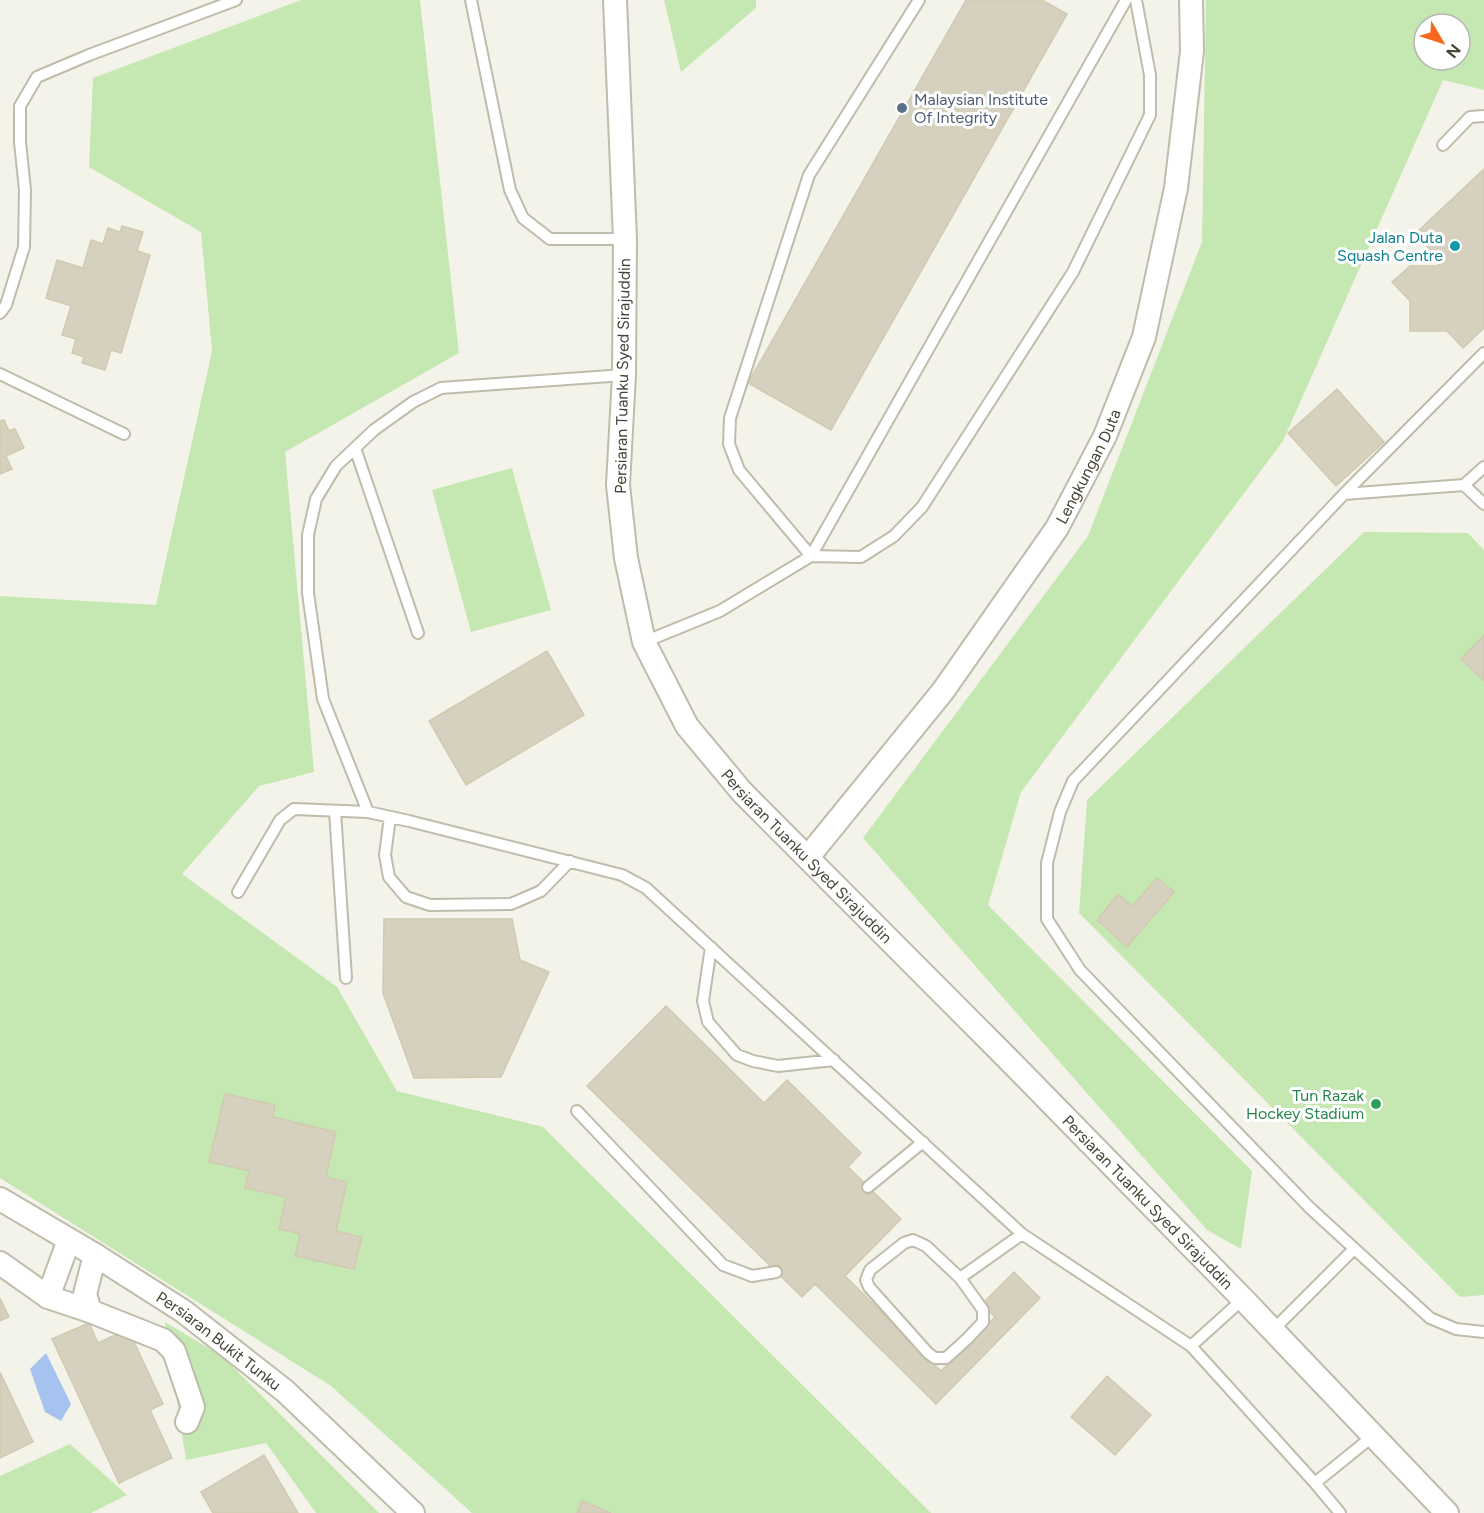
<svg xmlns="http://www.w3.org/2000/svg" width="1484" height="1513" font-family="Figtree,sans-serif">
	<rect width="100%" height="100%" fill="#f4f3e9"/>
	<path fill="#c5e8b2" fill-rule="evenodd" d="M301 0H420L459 353 285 452 314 772 259 786 182 874 337 987 397 1091 543 1127 931 1513H472L331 1386 0 1178V596L156 605 212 351 201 232 89 167 93 78Z
		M664 0H756V8L681 72Z
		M1206 0H1484V90L1443 80 1283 441 1021 792 988 905 1252 1171 1241 1249 1207 1230 863 838 1088 536 1202 242ZM1424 24H1460V60H1424Z
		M512 468 551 610 471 632 432 490Z
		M1364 532 1468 533 1484 550V1295L1460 1297 1079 913 1087 800Z
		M165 1322 222 1356 379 1513H316L266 1443 186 1460Z
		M70 1444 127 1495 91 1513H0V1476Z"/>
	<path fill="#a6c3f0" d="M46 1353 71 1404 61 1421 45 1412 30 1369Z"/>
	<path fill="#d6d1be" stroke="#d0cab1" stroke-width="1.5" d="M966 0H1042L1067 14 831 430 748 383Z
		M1484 169V328L1463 348 1447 331H1410V301L1392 282 1410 266H1438L1439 259 1415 234Z
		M122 226 143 232 137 251 150 255 121 353 111 350 105 370 82 363 84 357 72 353 76 339 62 335 71 306 46 298 57 260 83 268 91 240 103 244 108 228 120 232Z
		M1337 389 1384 442 1336 486 1288 433Z
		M4 420 9 431 15 429 24 448 6 456 12 469 0 474V421Z
		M1484 635V681L1461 659Z
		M547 651 584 715 466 785 429 721Z
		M1157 878 1174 892 1127 947 1097 920 1118 894 1132 906Z
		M384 919H512L520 960 549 972 501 1077 414 1078 383 993Z
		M666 1006 764 1103 787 1080 861 1153 848 1167 901 1219 845 1276 941 1371 995 1317 982 1304 1014 1272 1040 1298 936 1404 815 1284 802 1297 587 1086Z
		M225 1094 275 1105 273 1117 336 1132 326 1177 347 1182 336 1231 362 1237 354 1269 295 1256 300 1234 279 1229 286 1197 245 1188 249 1171 209 1162Z
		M0 1298 9 1317 0 1321Z
		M89 1323 98 1343 128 1329 163 1404 150 1410 172 1458 119 1483 52 1339Z
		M0 1372 33 1442 0 1458Z
		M1107 1376 1151 1415 1115 1455 1071 1417Z
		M264 1455 298 1513H213L201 1492Z
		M582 1501 611 1513H577Z"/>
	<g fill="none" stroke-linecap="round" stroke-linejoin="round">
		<g stroke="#bfbcab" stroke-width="14">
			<path id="lane" d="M471 0 510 190 523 218 550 239H625
				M919 0 809 175 730 418 729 444 739 470 811 556 861 557 894 536 922 507 1073 272 1150 115V75L1136 0
				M1443 145 1470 117 1484 116
				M0 313 6 305 24 247 25 190 20 142V106L37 77 89 55 236 0
				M1484 353 1344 494 1073 781 1060 812 1047 863V919L1080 970 1310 1208 1430 1318 1456 1329 1484 1332
				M0 374 124 434
				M624 375 441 388 413 402 374 430 336 466 316 499 308 535V593L323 699 368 812 409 821 622 875 646 888 1022 1234 1191 1346 1315 1483 1340 1513
				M355 448 418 633
				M1464 485 1484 504
				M1344 494 1464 485 1484 467
				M644 642 720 611 811 556 1126 0
				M335 811 346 978
				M390 817 385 855 389 877 406 897 430 905 511 904 541 891 570 861
				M238 892 280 820 294 809 368 812
				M711 947 703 1001 708 1022 737 1055 753 1061 778 1066 834 1060
				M577 1111 723 1265 752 1276 776 1272
				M868 1187 923 1142
				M913 1240 926 1246 960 1278 983 1310V1322L967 1339 946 1358H935L928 1353 869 1287 866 1280 870 1270 904 1243Z
				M960 1278 1022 1234
				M1273 1330 1354 1249
				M1191 1346 1243 1299
				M1315 1483 1373 1436"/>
		</g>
		<g stroke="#bfbcab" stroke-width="26">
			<g id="street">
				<path id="s1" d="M615 0 625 239 624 375 618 485 626 558 644 642 687 726 742 792 1012 1063 1243 1299 1447 1513"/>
				<path id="s2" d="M808 857 943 691 1057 528 1105 436 1144 337 1176 188 1192 51 1191 0"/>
				<path id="s3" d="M0 1199 95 1255 183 1311 285 1391 413 1513"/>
				<path d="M95 1255 85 1294 90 1311 163 1340 174 1351 193 1407 187 1422"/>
				<path d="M0 1263 48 1297 69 1240"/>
				<path d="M48 1297 90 1311"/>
			</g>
		</g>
		<use href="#lane" stroke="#fff" stroke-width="10"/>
		<use href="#street" stroke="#fff" stroke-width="22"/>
	</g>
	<circle fill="#5c6f8a" stroke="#fff" stroke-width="2" cx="902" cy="108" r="6"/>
	<circle fill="#0f9aa8" stroke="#fff" stroke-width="2" cx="1455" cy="246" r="6"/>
	<circle fill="#2e9e5b" stroke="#fff" stroke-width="2" cx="1376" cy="1104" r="6"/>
	<g text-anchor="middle" stroke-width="6" stroke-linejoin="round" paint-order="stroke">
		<g font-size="16" fill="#4e5e75" stroke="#fff" text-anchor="start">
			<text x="914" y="105">Malaysian Institute<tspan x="914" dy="18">Of Integrity</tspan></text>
		</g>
		<g font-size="16" fill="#0d838f" stroke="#fff" text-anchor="end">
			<text x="1443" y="243">Jalan Duta<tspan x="1443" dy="18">Squash Centre</tspan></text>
		</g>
		<g font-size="16" fill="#474437" stroke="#fff">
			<text transform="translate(622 376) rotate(-89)" y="6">Persiaran Tuanku Syed Sirajuddin</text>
			<text dy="6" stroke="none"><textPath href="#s2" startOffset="482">Lengkungan Duta</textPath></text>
			<text dy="6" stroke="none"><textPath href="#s1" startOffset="916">Persiaran Tuanku Syed Sirajuddin</textPath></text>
			<text dy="6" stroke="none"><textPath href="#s1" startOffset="1402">Persiaran Tuanku Syed Sirajuddin</textPath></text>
			<text dy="6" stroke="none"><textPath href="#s3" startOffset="261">Persiaran Bukit Tunku</textPath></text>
		</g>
		<g font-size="16" fill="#27864d" stroke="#fff" text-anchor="end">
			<text x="1364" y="1101">Tun Razak<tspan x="1364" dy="18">Hockey Stadium</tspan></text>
		</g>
	</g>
	<g transform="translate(1442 42) rotate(129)"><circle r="28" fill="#ffffff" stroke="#b5b4af" stroke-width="1.5"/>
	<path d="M0-4.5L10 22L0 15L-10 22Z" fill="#f7671d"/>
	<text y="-9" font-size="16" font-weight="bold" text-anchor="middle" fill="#474437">N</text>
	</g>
</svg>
